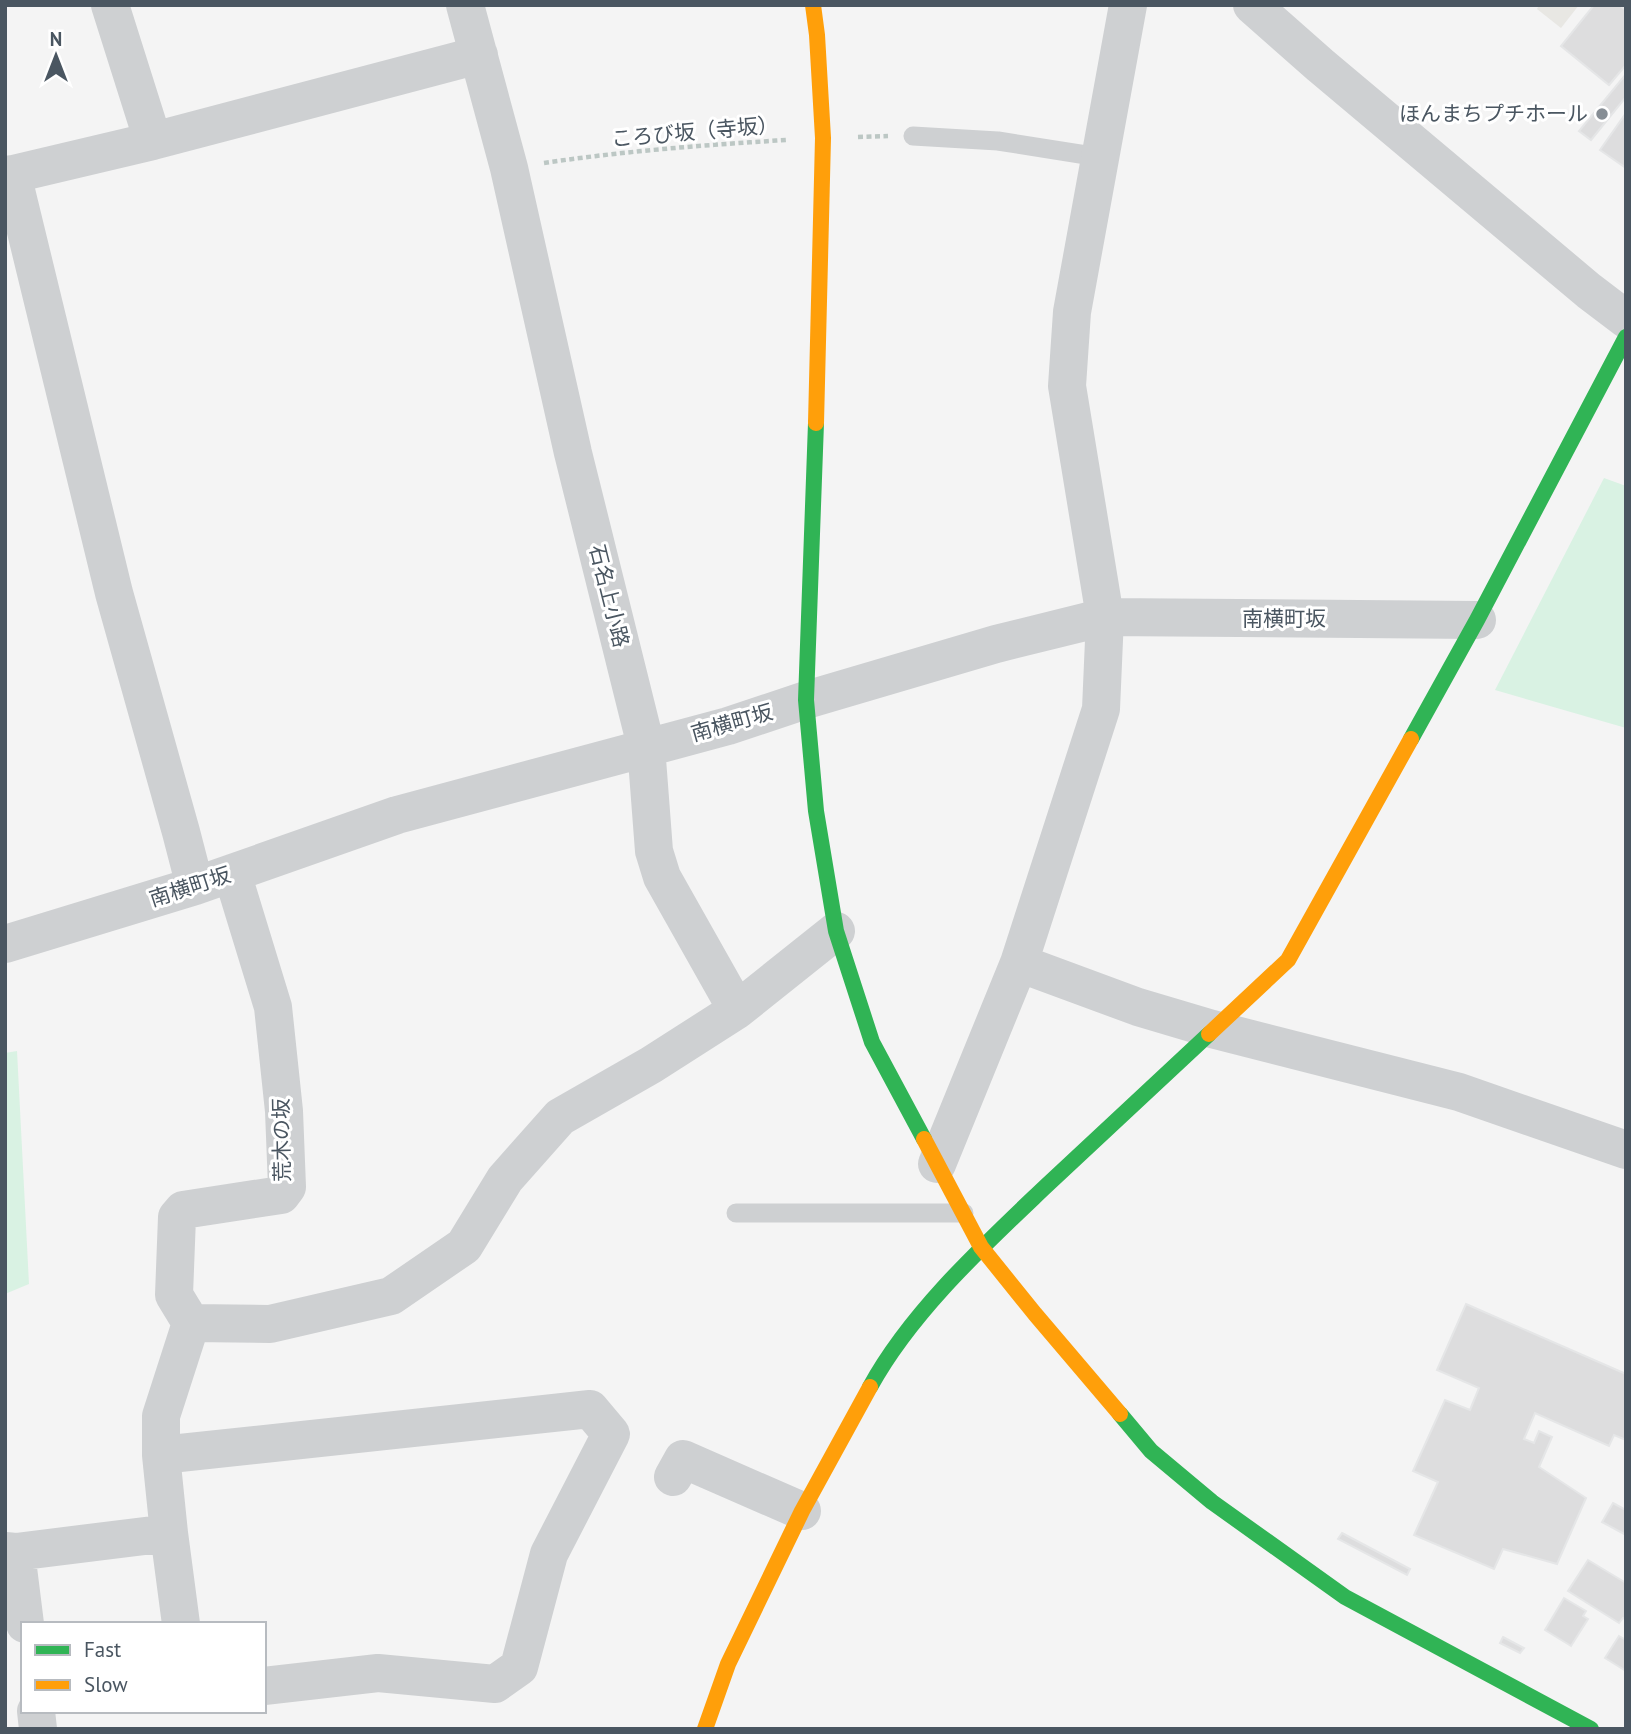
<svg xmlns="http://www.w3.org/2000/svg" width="1631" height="1734" font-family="'PT Sans','Noto Sans JP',sans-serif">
	<rect width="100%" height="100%" fill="#f4f4f4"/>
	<path fill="#e8e7e3" d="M1539 5H1579L1561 28 1537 9Z"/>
	<path fill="#d9f2e3" d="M1604 478 1626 486V728L1495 690Z
		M17 1051 29 1284 5 1294V1053Z"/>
	<path fill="#ddddde" stroke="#e5e6e7" stroke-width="2" d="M1594 5H1619L1626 10V65L1609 85 1561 46Z
		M1626 74V97L1591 140 1579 131Z
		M1626 113V168L1600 150Z
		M1466 1304 1626 1374V1440L1614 1435 1609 1446 1535 1413 1524 1439 1534 1443 1539 1431 1552 1437 1539 1467 1586 1498 1557 1564 1503 1549 1494 1569 1414 1535 1438 1482 1413 1471 1445 1400 1470 1410 1479 1388 1437 1370Z
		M1613 1503 1626 1510V1535L1602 1522Z
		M1342 1533 1410 1569 1407 1575 1338 1539Z
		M1588 1560 1626 1583V1620L1623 1618 1619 1623 1568 1591Z
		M1564 1598 1586 1611 1583 1616 1588 1619 1571 1646 1545 1630Z
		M1619 1636 1626 1640V1671L1605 1658Z
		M1503 1637 1524 1648 1520 1653 1500 1643Z"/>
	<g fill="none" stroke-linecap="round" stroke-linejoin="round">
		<path stroke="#bcc7c4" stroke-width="4.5" stroke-dasharray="5 3.5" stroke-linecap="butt" d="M858 137 888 136
			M544 163C624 151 705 145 786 140"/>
		<path stroke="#ced0d2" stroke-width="19" d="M913 136 998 141 1099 157
			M736 1213H964"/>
		<path stroke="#ced0d2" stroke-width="38" d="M110 5 153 141
			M465 5 509 168 573 453 646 746 654 851 662 877 737 1010
			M1252 5 1320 65 1589 291 1626 319
			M12 174 114 593 181 832 195 886
			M5 176 153 141 479 55
			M5 944 195 886 397 815 728 726 806 700 996 644 1105 617 1477 620
			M1019 963 1138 1007 1212 1029 1459 1092 1626 1150
			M937 1164 1019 963 1101 709 1105 617 1067 386 1072 312 1128 5
			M191 1323 174 1295 177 1217 183 1210 281 1195 287 1187 284 1111 273 1007 232 873
			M161 1455V1416L191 1323 270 1324 391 1296 464 1246 505 1179 560 1117 651 1065 737 1010 836 931
			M673 1477 683 1459 802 1511
			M5 1551 16 1552 169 1533
			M16 1552 25 1624
			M181 1624 169 1533 161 1455 590 1409 611 1434 549 1554 519 1667 495 1684 378 1673 264 1686
			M36 1711 38 1729"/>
		<path stroke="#30b455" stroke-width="16" d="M816 423 806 700 816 811 836 931 872 1042 924 1139
			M1411 739 1477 620 1626 337
			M870 1387C911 1312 983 1246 1045 1187 1100 1136 1154 1085 1209 1034
			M1120 1414 1151 1451 1212 1502 1345 1597 1591 1729"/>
		<path stroke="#ff9f0a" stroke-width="16" d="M813 5 817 35 823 138 816 423
			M1209 1034 1288 960 1411 739
			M924 1139 981 1247 1035 1314 1120 1414
			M705 1729 728 1664 802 1511 870 1387"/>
	</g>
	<circle fill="#868d94" stroke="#fff" stroke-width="2.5" cx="1602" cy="114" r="7"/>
	<g text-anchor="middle" stroke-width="6" stroke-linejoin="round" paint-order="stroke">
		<g font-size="21" fill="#4a5661" stroke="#fff" text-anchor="end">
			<text x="1588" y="121">ほんまちプチホール</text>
		</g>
		<g font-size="21" fill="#4a5661" stroke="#fff">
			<text transform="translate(695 132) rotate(-5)" y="7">ころび坂（寺坂）</text>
			<text transform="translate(609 596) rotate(76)" y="7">石名上小路</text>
			<text x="1284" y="626">南横町坂</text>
			<text transform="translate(732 723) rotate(-16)" y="7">南横町坂</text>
			<text transform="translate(190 887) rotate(-18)" y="7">南横町坂</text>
			<text transform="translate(282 1140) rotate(-91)" y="7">荒木の坂</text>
		</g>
	</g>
	<rect width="1631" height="1734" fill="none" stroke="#4a5661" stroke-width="14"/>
	<rect x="21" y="1622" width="245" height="91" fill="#ffffff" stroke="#b7bbc0" stroke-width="2"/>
	<rect x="35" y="1645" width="35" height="10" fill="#30b455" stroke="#b7bbc0" stroke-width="2"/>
	<text x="84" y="1657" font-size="21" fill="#4a5661">Fast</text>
	<rect x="35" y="1680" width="35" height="10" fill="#ff9f0a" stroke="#b7bbc0" stroke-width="2"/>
	<text x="84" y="1692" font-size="21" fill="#4a5661">Slow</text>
	<g transform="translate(56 56)" stroke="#ffffff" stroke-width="5" paint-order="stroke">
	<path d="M0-5L12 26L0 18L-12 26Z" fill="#4a5661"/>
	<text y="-10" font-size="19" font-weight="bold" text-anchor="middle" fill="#4a5661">N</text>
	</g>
</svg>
